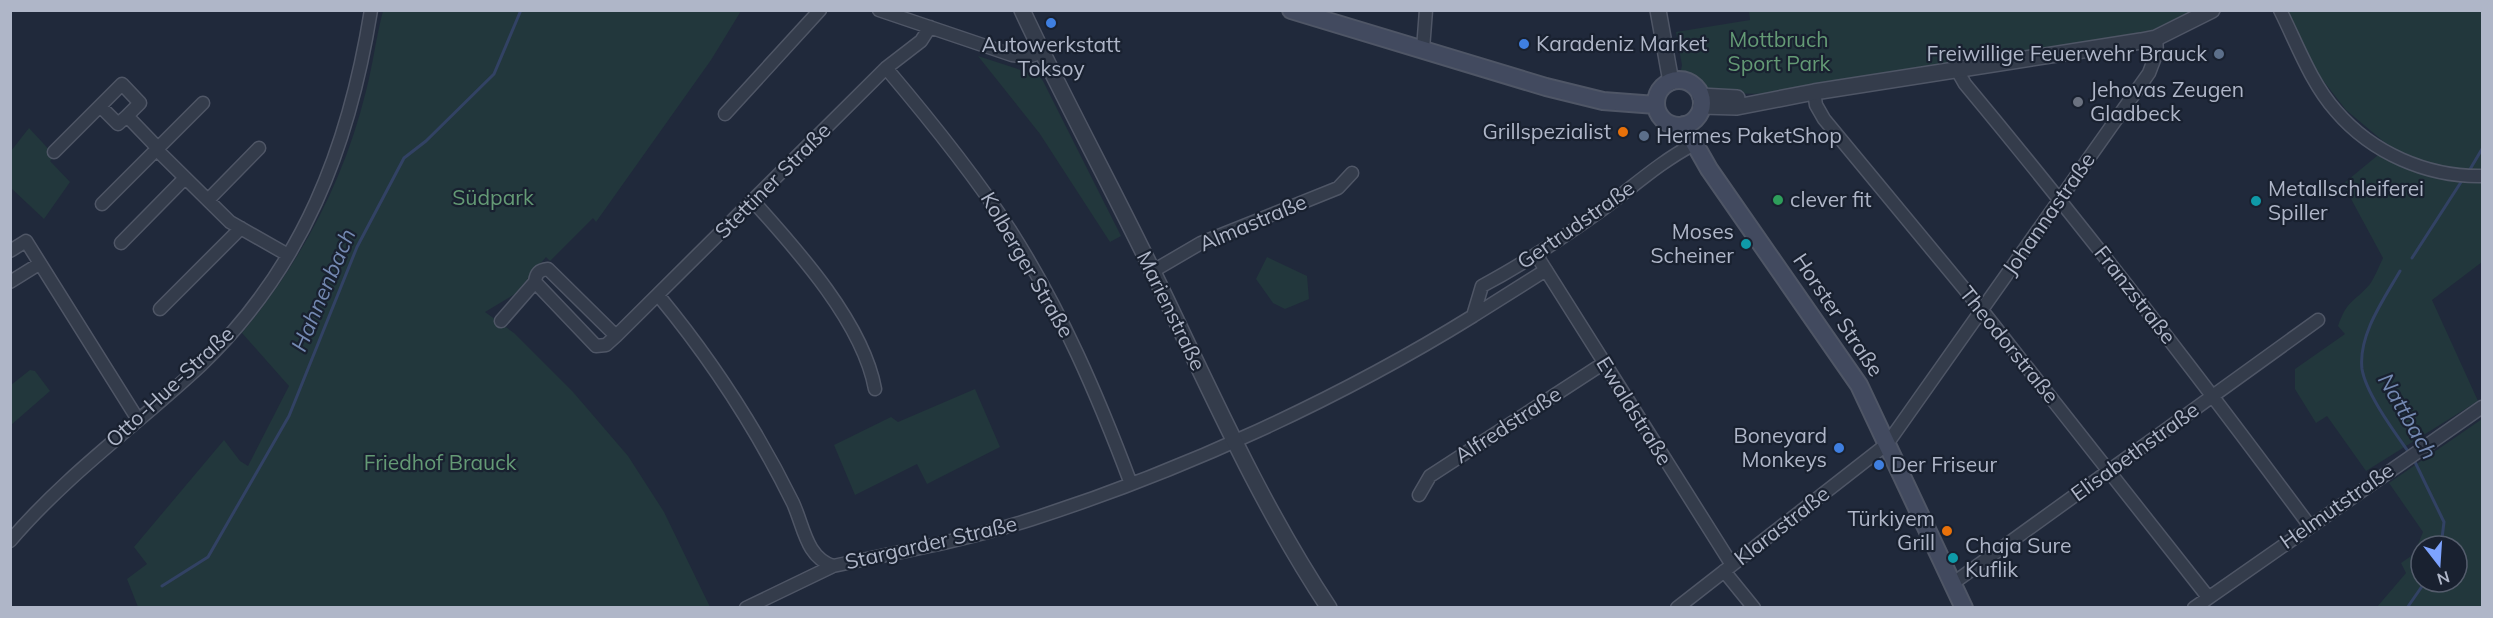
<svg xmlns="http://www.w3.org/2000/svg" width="2493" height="618" font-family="Mulish,sans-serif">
	<rect width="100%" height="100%" fill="#20293b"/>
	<path fill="#22373c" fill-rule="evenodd" d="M1749 10 2199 11 2154 36 1773 94 1704 93 1696 81 1680 75 1682 65 1676 32 1750 20Z
		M383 11H741L711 60 596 222 593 218 550 261 546 257 515 294 485 312 514 333 573 392 628 456 664 512 710 607H138L127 579 147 564 134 547 224 440 240 461 248 466 289 386 242 333C301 262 344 181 366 91 373 64 376 37 383 11Z
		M2284 11H2482V262L2432 300 2478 401 2366 471 2327 416 2316 423 2295 389V369L2345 334 2338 326C2348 298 2354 303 2370 284 2375 277 2379 266 2383 258L2343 184 2389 146 2346 110 2318 74Z
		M978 56 1039 76 1043 81 1121 236 1110 242 1040 134Z
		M29 128 55 156 50 161 70 182 44 219 11 188V151Z
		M1267 257 1307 276 1309 299 1285 309 1273 303 1256 279Z
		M30 370 35 371 50 391 11 425V385Z
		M975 389 1000 447 927 484 917 464 855 495 834 445 891 417 898 422Z
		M2482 419V607H2377L2406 573 2401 563 2414 554 2423 532 2389 483ZM2421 546H2457V582H2421Z"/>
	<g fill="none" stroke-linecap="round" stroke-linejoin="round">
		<path stroke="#324264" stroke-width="3" d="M2469 171 2482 149
			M2412 258 2463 179
			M2400 271C2384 299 2358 335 2362 369 2366 394 2396 434 2410 454
			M2414 460 2444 522 2441 546
			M162 586 208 557 289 416 357 247 404 158 426 141 494 74 521 10
			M2407 608 2425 582"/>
		<g stroke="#4f5666" stroke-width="15">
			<path id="minor" d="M879 10 1012 55 1028 57 1043 52
				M2280 10C2297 44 2311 83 2336 111 2372 153 2427 177 2482 176
				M1423 49 1426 10
				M886 68C930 120 973 173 1010 230 1061 310 1098 396 1131 484
				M1957 70 1965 84C2084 227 2198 375 2309 525
				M1814 92 1816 105 1824 119 1981 309 2208 597
				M725 114 820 10
				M127 116 118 124 100 106 122 84 140 103 127 116 153 143 157 150 230 222 288 255
				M54 152 100 106
				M208 200 259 148
				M753 201C798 251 863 323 875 389
				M102 204 203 103
				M121 243 185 178
				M10 251 26 241 137 418
				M1537 256 1732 565
				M548 269 616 336 606 345 596 346 535 282C536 273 539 270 548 269Z
				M1153 271 1201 243 1338 188 1352 173
				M10 282 39 264
				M658 295C711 359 756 428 793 503 804 527 806 557 833 566 899 552 967 540 1032 519 1182 471 1339 399 1473 316L1482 286C1525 263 1564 237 1603 209 1634 186 1660 162 1694 144
				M160 309 241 228
				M1473 316 1546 270
				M501 321 535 282
				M616 336 886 68 921 41 930 27
				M1419 495 1430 476 1604 363
				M10 541C67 474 138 424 201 365 303 267 349 147 371 10
				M1724 571 1754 608
				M1952 584 2318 320
				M746 608 833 566
				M1677 608 1887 444 2149 73 2157 52 2156 38
				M2194 608 2482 407"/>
		</g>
		<g stroke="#4f5666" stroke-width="18">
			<path id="tertiary" d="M1022 10C1063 98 1110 183 1152 270 1208 385 1258 501 1329 608
				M1658 10 1671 82
				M1700 96 1737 98
				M1701 106 1737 107 1814 92 2141 41 2156 38 2212 10"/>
		</g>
		<g stroke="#4f5666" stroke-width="20">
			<path id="secondary" d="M1291 10 1546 87 1603 101 1656 105
				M1656 103a23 23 0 1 1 46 0a23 23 0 1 1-46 0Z
				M1684 125 1709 169 1859 385 1964 608"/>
		</g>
		<use href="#minor" stroke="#343c4b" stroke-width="12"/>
		<use href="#tertiary" stroke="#343c4b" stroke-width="15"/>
		<use href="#secondary" stroke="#424a5f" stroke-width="16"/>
	</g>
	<g fill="#3f7fe0" stroke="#192130" stroke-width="2">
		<circle cx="1051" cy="23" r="6"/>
		<circle cx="1524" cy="44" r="6"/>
		<circle cx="1839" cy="448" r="6"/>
		<circle cx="1879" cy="465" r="6"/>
	</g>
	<g fill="#5c6f8a" stroke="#192130" stroke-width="2">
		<circle cx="2219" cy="54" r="6"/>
		<circle cx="1644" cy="136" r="6"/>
	</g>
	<circle fill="#6b7280" stroke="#192130" stroke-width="2" cx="2078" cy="102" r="6"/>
	<g fill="#e8710a" stroke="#192130" stroke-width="2">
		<circle cx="1623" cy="132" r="6"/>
		<circle cx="1947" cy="531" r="6"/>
	</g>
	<circle fill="#2e9e5b" stroke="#192130" stroke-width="2" cx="1778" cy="200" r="6"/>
	<g fill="#0f9aa8" stroke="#192130" stroke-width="2">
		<circle cx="2256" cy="201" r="6"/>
		<circle cx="1746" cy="244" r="6"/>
		<circle cx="1953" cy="558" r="6"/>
	</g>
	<g text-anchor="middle" stroke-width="4.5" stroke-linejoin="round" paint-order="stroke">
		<g font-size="21" fill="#649a75" stroke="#192130">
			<text x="1779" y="47">Mottbruch<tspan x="1779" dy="24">Sport Park</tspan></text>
			<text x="493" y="205">Südpark</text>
			<text x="440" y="470">Friedhof Brauck</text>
		</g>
		<g font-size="21" fill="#afb6c8" stroke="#192130" text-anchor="start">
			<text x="1536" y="51">Karadeniz Market</text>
			<text x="1051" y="52" text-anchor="middle">Autowerkstatt<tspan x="1051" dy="24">Toksoy</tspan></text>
			<text x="2207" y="61" text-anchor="end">Freiwillige Feuerwehr Brauck</text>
			<text x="2090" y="97">Jehovas Zeugen<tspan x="2090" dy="24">Gladbeck</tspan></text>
			<text x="1611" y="139" text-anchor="end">Grillspezialist</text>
			<text x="1656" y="143">Hermes PaketShop</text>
			<text x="2268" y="196">Metallschleiferei<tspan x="2268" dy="24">Spiller</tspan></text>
			<text x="1790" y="207">clever fit</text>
			<text x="1734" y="239" text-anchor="end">Moses<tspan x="1734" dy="24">Scheiner</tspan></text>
			<text x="1827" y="443" text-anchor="end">Boneyard<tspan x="1827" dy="24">Monkeys</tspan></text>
			<text x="1891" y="472">Der Friseur</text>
			<text x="1935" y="526" text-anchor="end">Türkiyem<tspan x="1935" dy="24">Grill</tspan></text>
			<text x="1965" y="553">Chaja Sure<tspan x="1965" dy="24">Kuflik</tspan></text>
		</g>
		<g font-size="21" fill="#afb6c8" stroke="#192130">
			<text transform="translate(773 181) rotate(-45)" y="7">Stettiner Straße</text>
			<text transform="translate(2049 214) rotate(-55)" y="7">Johannastraße</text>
			<text transform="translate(1253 223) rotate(-23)" y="7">Almastraße</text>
			<text transform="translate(1576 225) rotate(-35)" y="7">Gertrudstraße</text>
			<text transform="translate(1027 265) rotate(60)" y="7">Kolberger Straße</text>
			<text transform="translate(2135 295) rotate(52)" y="7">Franzstraße</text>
			<text transform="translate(1171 311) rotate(64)" y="7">Marienstraße</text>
			<text transform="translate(1838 315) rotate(56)" y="7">Horster Straße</text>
			<text transform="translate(2009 345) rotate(51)" y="7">Theodorstraße</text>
			<text transform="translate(170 387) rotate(-43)" y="7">Otto-Hue-Straße</text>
			<text transform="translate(1634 411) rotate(58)" y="7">Ewaldstraße</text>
			<text transform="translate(1508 425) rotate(-33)" y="7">Alfredstraße</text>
			<text transform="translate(2135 452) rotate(-36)" y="7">Elisabethstraße</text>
			<text transform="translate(2337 506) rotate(-35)" y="7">Helmutstraße</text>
			<text transform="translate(1782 526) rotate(-38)" y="7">Klarastraße</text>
			<text transform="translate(931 543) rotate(-13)" y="7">Stargarder Straße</text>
		</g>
		<g font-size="22" font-style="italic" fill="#7489b2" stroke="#192130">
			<text transform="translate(323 290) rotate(-67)" y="8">Hahnenbach</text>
			<text transform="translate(2408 416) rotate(60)" y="8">Nattbach</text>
		</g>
	</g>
	<rect width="2493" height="618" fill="none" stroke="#afb6c8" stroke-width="24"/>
	<g transform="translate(2439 564) rotate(163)"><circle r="28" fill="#192130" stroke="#555d6d" stroke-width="1.5"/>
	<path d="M0-4.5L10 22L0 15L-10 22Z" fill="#7da3ff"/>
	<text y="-9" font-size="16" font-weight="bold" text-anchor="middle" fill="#afb6c8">N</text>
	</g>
</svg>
